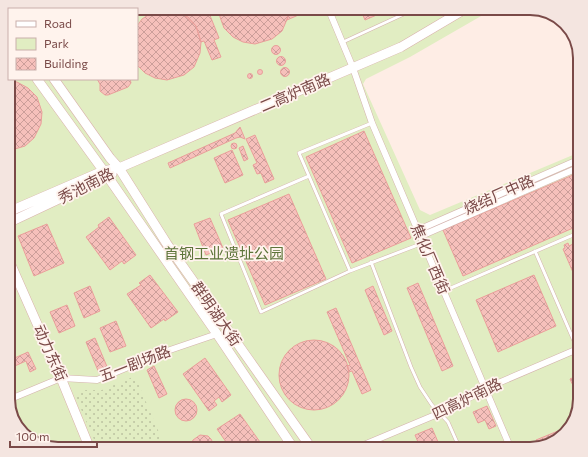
<svg xmlns="http://www.w3.org/2000/svg" width="588" height="457" font-family="Commissioner,'Noto Sans SC',sans-serif">
	<defs>
		<pattern id="garden-dots" width="8" height="8" patternUnits="userSpaceOnUse"><rect width="8" height="8" fill="#e1edc2"/><path d="M2 2h.1M6 6h.1" fill="none" stroke="#bbc2a0" stroke-width="1.8" stroke-linecap="round"/></pattern>
		<pattern id="building-cross-hatch" width="8" height="8" patternUnits="userSpaceOnUse"><rect width="8" height="8" fill="#f6c0bb"/><path d="M0 0l8 8M0 8l8-8" fill="none" stroke="#cc9e9a"/></pattern>
	</defs>
	<rect width="100%" height="100%" fill="#feede5"/>
	<path fill="#e1edc2" d="M58 8H495L410 57 366 79 363 84 420 210 430 215 580 152V400L568 432 530 449H57L25 437 8 402V54L9 52V79H137V9H55Z"/>
	<path fill="url(#garden-dots)" d="M135 376 166 449H98L75 395 81 390H102Z"/>
	<path fill="url(#building-cross-hatch)" stroke="#ea9f9a" d="M77 8H102V9H77Z
		M187 8H207L219 38 214 40 221 57 212 60 204 41 201 42 196 26 185 16 183 10Z
		M219 8H289L288 17 282 31 272 39 255 44 243 42 233 37 224 28 220 17Z
		M289 8H301L303 13 287 20Z
		M360 8H376L379 14 365 20Z
		M388 8H406L391 15Z
		M164 10 176 11 188 17 196 26 201 42 200 53 194 67 184 75 167 80 155 78 145 73 137 65V26L142 19 153 12Z
		M271.5 50a4.5 4.5 0 1 1 9 0a4.5 4.5 0 1 1-9 0Z
		M276.5 61a4.5 4.5 0 1 1 9 0a4.5 4.5 0 1 1-9 0Z
		M280.5 72a4.5 4.5 0 1 1 9 0a4.5 4.5 0 1 1-9 0Z
		M257.5 72a2.5 2.5 0 1 1 5 0a2.5 2.5 0 1 1-5 0Z
		M247.5 76a2.5 2.5 0 1 1 5 0a2.5 2.5 0 1 1-5 0Z
		M97 79H130L131 83 128 87 108 95H105L100 91V84Z
		M8 81 17 82 28 88 37 97 42 112 41 124 34 138 25 146 8 151Z
		M240 127 245 139 240 137 236 138 170 168 168 163 235 133Z
		M364 131 411 238 352 263 306 157Z
		M255 135 274 179 265 183 261 173 257 174 253 165 257 163 246 139Z
		M231 146a3 3 0 1 1 6 0a3 3 0 1 1-6 0Z
		M243 146 248 159 244 161 239 148Z
		M232 150 243 175 225 183 214 158Z
		M573 175 580 190V225L463 276 443 230Z
		M289 194 326 279 265 305 228 220Z
		M109 217 136 255 124 264 122 261 110 270 86 237 99 227 98 225Z
		M210 218 223 248 206 255 194 224Z
		M47 224 64 263 34 276 18 236Z
		M568 243 569 246 573 244 580 260V275L575 277 563 249 565 248 564 245Z
		M150 275 178 312 165 321 164 319 151 328 127 294 141 285 139 283Z
		M534 275 556 326 498 352 476 300Z
		M418 283 453 366 442 371 407 288Z
		M90 286 100 311 84 318 74 293Z
		M373 286 392 331 384 335 365 290Z
		M67 305 75 326 59 333 50 312Z
		M336 308 371 390 362 394 352 371 349 372 347 366 350 365 327 312Z
		M116 321 126 346 110 352 100 328Z
		M95 338 108 369 99 373 86 342Z
		M279 375a35 35 0 1 1 70 0a35 35 0 1 1-70 0Z
		M28 352 36 369 30 372 26 361 8 369V361Z
		M205 358 231 395 222 402 219 397 214 401 217 405 209 411 183 374Z
		M154 366 167 394 159 398 147 370Z
		M579 375 580 376V401L570 379Z
		M175 410a11 11 0 1 1 22 0a11 11 0 1 1-22 0Z
		M487 406 496 426 489 429 485 420 478 423 473 412Z
		M240 414 265 449H231L217 429Z
		M570 426 568 432 538 445 536 440Z
		M432 428 441 449H421L415 435Z
		M200 435 208 436 211 439 213 443 212 449H192V443L193 440Z"/>
	<g fill="none" stroke-linecap="round" stroke-linejoin="round">
		<g stroke="#d4b2ad" stroke-width="4">
			<path id="lane" d="M115 9 117 8
				M343 42 417 8
				M372 123 299 153 350 271 423 243
				M309 176 221 214 261 312 350 271
				M535 251 580 355
				M371 262 411 367 420 387 432 405 448 422 460 449
				M444 291 580 232"/>
		</g>
		<g stroke="#d4b2ad" stroke-width="7">
			<path id="street" d="M328 8 353 68 372 123 511 449
				M418 230 580 159
				M421 236 580 167
				M8 400 61 378 97 380 167 351 217 334
				M354 449 440 413 496 384 580 348"/>
		</g>
		<g stroke="#d9b2ac" stroke-width="10">
			<path id="secondary" d="M37 79 108 177 217 334 294 449
				M54 79 110 158 119 168 167 244 312 449
				M8 214 15 209 103 171 119 168 401 47 467 8
				M8 223 112 174
				M8 258 61 378 90 449"/>
		</g>
		<use href="#lane" stroke="#fff" stroke-width="3"/>
		<use href="#street" stroke="#fff" stroke-width="6"/>
		<use href="#secondary" stroke="#fff" stroke-width="9"/>
	</g>
	<g text-anchor="middle" stroke-width="3.5" stroke-linejoin="round" paint-order="stroke">
		<g font-size="15" fill="#7a4a48" stroke="#fff3ed">
			<text transform="translate(295 93) rotate(-23)" y="5">二高炉南路</text>
			<text transform="translate(86 186) rotate(-27)" y="5">秀池南路</text>
			<text transform="translate(499 195) rotate(-24)" y="5">烧结厂中路</text>
			<text transform="translate(430 259) rotate(67)" y="5">焦化厂西街</text>
			<text transform="translate(216 314) rotate(55)" y="5">群明湖大街</text>
			<text transform="translate(50 353) rotate(66)" y="5">动力东街</text>
			<text transform="translate(135 364) rotate(-21)" y="5">五一剧场路</text>
			<text transform="translate(467 399) rotate(-26)" y="5">四高炉南路</text>
		</g>
		<g font-size="15" fill="#5d7439" stroke="#fff3ed">
			<text x="224" y="259">首钢工业遗址公园</text>
		</g>
	</g>
	<path d="M0 0H588V457H0ZM58 15H530A43 43 0 0 1 573 58V399A43 43 0 0 1 530 442H58A43 43 0 0 1 15 399V58A43 43 0 0 1 58 15Z" fill="#f4e5e0" fill-rule="evenodd"/>
	<path fill="none" stroke="#7a4a48" stroke-width="2" d="M58 15H530A43 43 0 0 1 573 58V399A43 43 0 0 1 530 442H58A43 43 0 0 1 15 399V58A43 43 0 0 1 58 15Z"/>
	<rect x="8" y="8" width="130" height="72" fill="#fff3ed" stroke="#caafab"/>
	<rect x="16" y="21" width="20" height="6" fill="#ffffff" stroke="#caafab"/>
	<text x="44" y="28" font-size="12" fill="#7a4a48">Road</text>
	<rect x="16" y="38" width="20" height="12" fill="#e1edc2" stroke="#caafab"/>
	<text x="44" y="48" font-size="12" fill="#7a4a48">Park</text>
	<rect x="16" y="58" width="20" height="12" fill="url(#building-cross-hatch)" stroke="#caafab"/>
	<text x="44" y="68" font-size="12" fill="#7a4a48">Building</text>
	<path d="M10 441v6h87v-6" fill="none" stroke="#7a4a48" stroke-width="2"/>
	<text x="16" y="441" font-size="12" fill="#7a4a48" stroke="#fff3ed" stroke-width="3" paint-order="stroke">100 m</text>
</svg>
